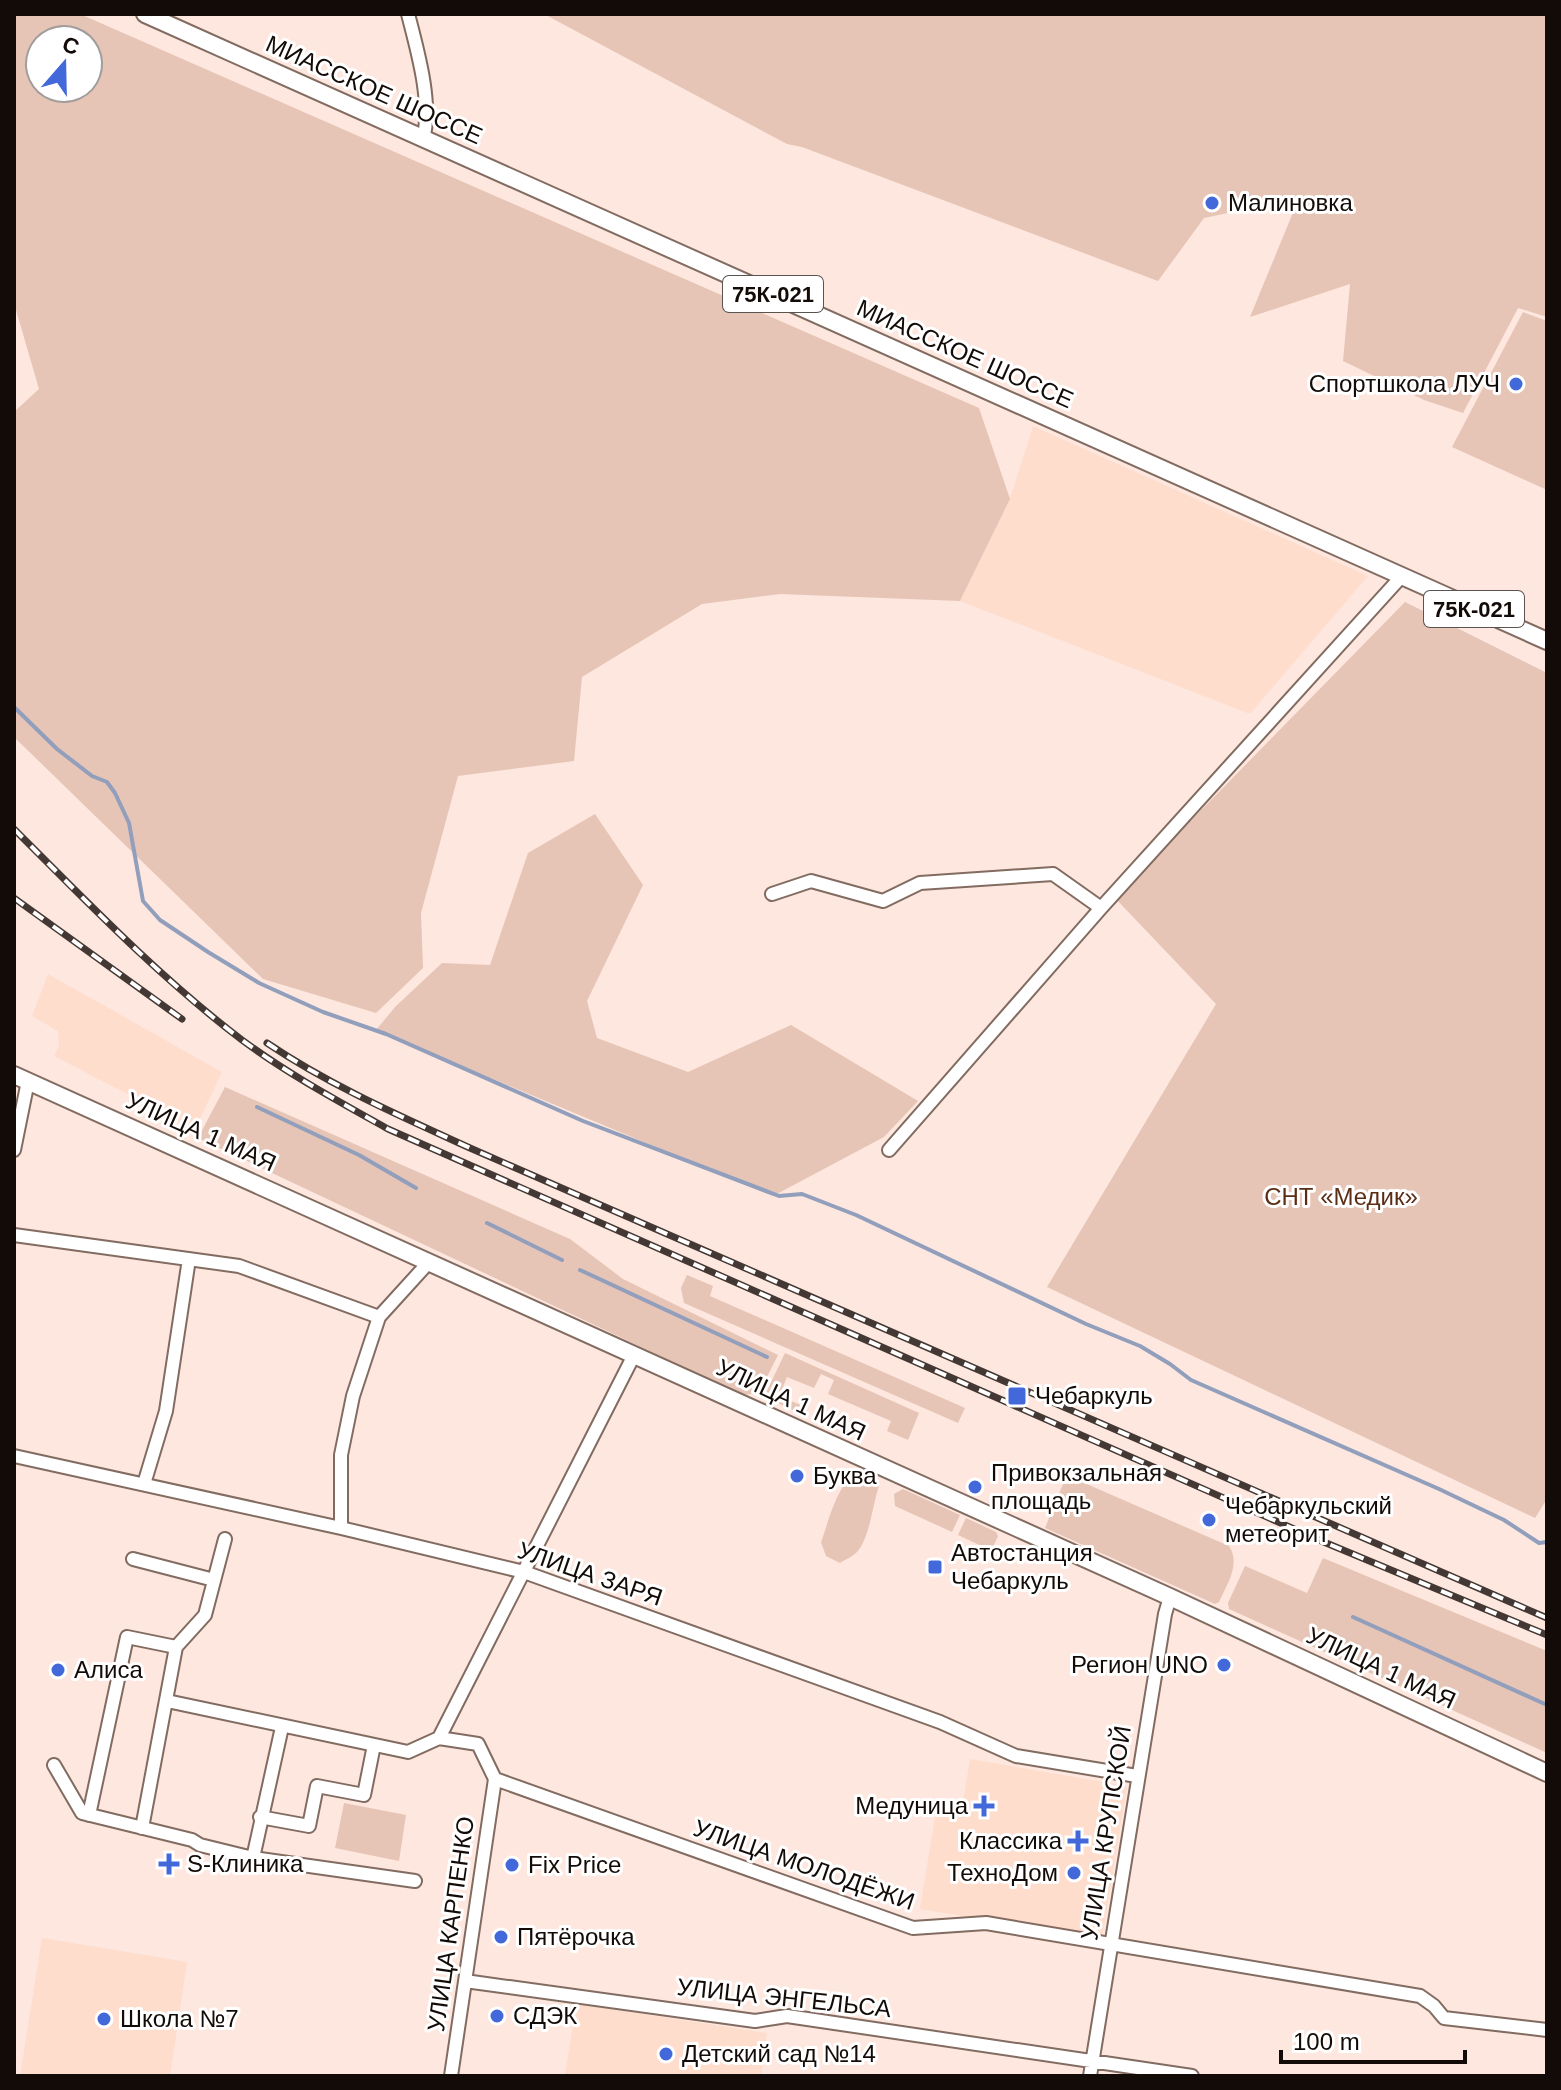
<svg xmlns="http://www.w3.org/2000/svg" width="1561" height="2090" font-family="Arial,sans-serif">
	<rect width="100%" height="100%" fill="#fde7de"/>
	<path fill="#ffddcd" d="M1033 426 1368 576 1250 714 960 601 1010 499Z
		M48 974 222 1072 195 1129 54 1056 59 1046 58 1031 32 1016Z
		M970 1759 1127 1786 1102 1939 920 1909 938 1798 963 1801Z
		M42 1938 187 1962 170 2076H20Z
		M576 2004 767 2033 761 2076H565Z"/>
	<path fill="#e6c5b6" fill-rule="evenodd" d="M14 14H80L979 408 1010 499 960 601 780 594 702 604 582 677 574 761 458 776 421 913 423 968 376 1013 263 979 14 737V412L39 389 14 303ZM40 40H88V88H40Z
		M544 14H1547V317L1518 308 1463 413 1424 400 1343 361 1350 284 1250 317 1299 198 1204 218 1158 281 802 147 787 144Z
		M1523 312 1547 321V490L1452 447Z
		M1405 602 1547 673V1499L1535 1518 1047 1287 1216 1004 1115 898Z
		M595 814 643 885 587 1001 597 1038 688 1072 791 1025 918 1101 884 1137 773 1196 376 1030 396 1006 442 963 490 965 528 853Z
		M225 1087 570 1239 623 1279 778 1355 759 1393 743 1395 198 1138Z
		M687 1275 713 1286 710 1296 965 1408 958 1423 684 1303 681 1288Z
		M785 1353 919 1413 908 1440 887 1431 891 1421 828 1394 834 1380 821 1374 814 1388 787 1377 779 1396 803 1406 802 1414 764 1397Z
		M865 1471 877 1477 880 1483C873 1501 870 1538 857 1552 853 1556 845 1560 840 1563L826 1556 821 1542C830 1519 838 1475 865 1471Z
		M1082 1482 1229 1546C1241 1564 1227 1584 1219 1602L1215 1604 1045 1528 1063 1484Z
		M903 1489 960 1515 952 1532 895 1506 894 1494Z
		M966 1518 996 1532 998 1536 993 1547 988 1549 958 1535Z
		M1323 1558 1547 1651V1753L1229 1609 1228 1603 1245 1566 1307 1593Z
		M344 1803 406 1815 399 1861 335 1848Z"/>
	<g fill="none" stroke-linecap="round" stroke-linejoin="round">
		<path stroke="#919ebc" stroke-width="4" d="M14 707 57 749 92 776 107 782 115 793 129 823 143 901 160 920 208 952 259 983 323 1012 386 1034 583 1121 779 1196 802 1194 856 1215 1086 1324 1140 1346 1170 1364 1191 1380 1439 1489 1504 1520 1539 1543 1547 1542
			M257 1107 359 1155 416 1188
			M487 1223 562 1260
			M580 1270 767 1357
			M1353 1617 1547 1705"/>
		<g stroke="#826b60" stroke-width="16">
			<path id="minor" d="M408 14C417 49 433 104 423 139
				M772 894 811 881 883 901 920 883 1053 874 1101 908
				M14 1150 28 1081
				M889 1150 1101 908 1401 577
				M14 1235 239 1266 379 1317
				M14 1456 341 1528 524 1572 940 1722 1016 1756 1137 1776
				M144 1484 166 1411 189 1259
				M341 1528V1455L353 1396 379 1317 429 1262
				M133 1559 214 1580
				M167 1701 408 1752 439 1738 478 1744 495 1779 913 1928 986 1923 1420 1996 1434 2006 1444 2018 1547 2030
				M439 1738 634 1355
				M54 1765 82 1813 192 1840 200 1845 253 1858 415 1881
				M89 1815 127 1637 176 1647
				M260 1817 309 1826 317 1786 364 1795 374 1745
				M142 1828 176 1647 205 1615 225 1539
				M253 1858 282 1727
				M465 1981 755 2021 787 2016 1192 2076
				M451 2076 495 1779
				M1090 2076 1165 1614 1170 1597"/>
		</g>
		<g stroke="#826b60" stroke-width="20">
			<path id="major" d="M145 14 1547 641
				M14 1075 1170 1597 1547 1773"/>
		</g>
		<use href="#minor" stroke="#fff" stroke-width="12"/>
		<use href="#major" stroke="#fff" stroke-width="16"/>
		<g stroke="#433833" stroke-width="7">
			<path id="rail" d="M14 829C87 902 159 977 242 1040 288 1074 338 1101 388 1129L1319 1540 1547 1635
				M14 898 182 1019
				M267 1043C331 1086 400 1116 470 1148L1547 1618"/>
		</g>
		<use href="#rail" stroke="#fff" stroke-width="4" stroke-dasharray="12" stroke-linecap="butt"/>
	</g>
	<g fill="#4268da" stroke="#fff" stroke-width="3">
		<circle cx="1212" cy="203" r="8"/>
		<circle cx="1516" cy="384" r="8"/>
		<rect x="1007" y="1386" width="20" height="20" rx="4"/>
		<circle cx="797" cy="1476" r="8"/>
		<circle cx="975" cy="1487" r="8"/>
		<circle cx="1209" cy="1520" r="8"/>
		<rect x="927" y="1559" width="16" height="16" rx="4"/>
		<circle cx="1224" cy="1665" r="8"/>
		<circle cx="58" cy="1670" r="8"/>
		<path d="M980 1794h8v8h8v8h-8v8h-8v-8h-8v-8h8z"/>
		<path d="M1074 1829h8v8h8v8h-8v8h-8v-8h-8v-8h8z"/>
		<path d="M165 1852h8v8h8v8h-8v8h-8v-8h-8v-8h8z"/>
		<circle cx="512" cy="1865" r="8"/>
		<circle cx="1074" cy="1873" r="8"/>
		<circle cx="501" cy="1937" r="8"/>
		<circle cx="497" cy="2016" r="8"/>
		<circle cx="104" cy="2019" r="8"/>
		<circle cx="666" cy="2054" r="8"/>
	</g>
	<g text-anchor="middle" stroke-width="6" stroke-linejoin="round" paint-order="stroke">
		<g fill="#fff" stroke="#5a5451" stroke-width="2">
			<rect x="723" y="276" width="100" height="36" rx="6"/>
			<rect x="1424" y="591" width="100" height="36" rx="6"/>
		</g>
		<g font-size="22" font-weight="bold" fill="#130b07">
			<text x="773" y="302">75К-021</text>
			<text x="1474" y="617">75К-021</text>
		</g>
		<g font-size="24" fill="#130b07" stroke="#fff">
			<text transform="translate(374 90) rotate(24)" y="8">МИАССКОЕ ШОССЕ</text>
			<text transform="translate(965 354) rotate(24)" y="8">МИАССКОЕ ШОССЕ</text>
			<text transform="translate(201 1132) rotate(24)" y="8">УЛИЦА 1 МАЯ</text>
			<text transform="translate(791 1400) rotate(25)" y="8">УЛИЦА 1 МАЯ</text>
			<text transform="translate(590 1574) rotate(19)" y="8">УЛИЦА ЗАРЯ</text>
			<text transform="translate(1381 1668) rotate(25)" y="8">УЛИЦА 1 МАЯ</text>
			<text transform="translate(1106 1833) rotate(-81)" y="8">УЛИЦА КРУПСКОЙ</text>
			<text transform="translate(804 1865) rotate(19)" y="8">УЛИЦА МОЛОДЁЖИ</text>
			<text transform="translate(451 1924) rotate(-82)" y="8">УЛИЦА КАРПЕНКО</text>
			<text transform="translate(784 1998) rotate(6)" y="8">УЛИЦА ЭНГЕЛЬСА</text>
		</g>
		<g font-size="24" fill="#130b07" stroke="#fff" text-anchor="start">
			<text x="1228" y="211">Малиновка</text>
			<text x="1500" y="392" text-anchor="end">Спортшкола ЛУЧ</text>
			<text x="1035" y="1404">Чебаркуль</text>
			<text x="991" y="1481">Привокзальная<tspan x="991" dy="28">площадь</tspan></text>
			<text x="813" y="1484">Буква</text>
			<text x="1225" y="1514">Чебаркульский<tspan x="1225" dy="28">метеорит</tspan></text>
			<text x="951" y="1561">Автостанция<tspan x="951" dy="28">Чебаркуль</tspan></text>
			<text x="1208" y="1673" text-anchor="end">Регион UNO</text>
			<text x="74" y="1678">Алиса</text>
			<text x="968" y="1814" text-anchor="end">Медуница</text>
			<text x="1062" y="1849" text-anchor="end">Классика</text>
			<text x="187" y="1872">S-Клиника</text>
			<text x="528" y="1873">Fix Price</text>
			<text x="1058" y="1881" text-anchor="end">ТехноДом</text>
			<text x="517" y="1945">Пятёрочка</text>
			<text x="513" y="2024">СДЭК</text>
			<text x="120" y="2027">Школа №7</text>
			<text x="682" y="2062">Детский сад №14</text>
		</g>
		<g font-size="24" fill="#5b2d15" stroke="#fff">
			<text x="1341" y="1205">СНТ «Медик»</text>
		</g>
	</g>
	<rect width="1561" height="2090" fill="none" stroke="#130b07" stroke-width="32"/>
	<g transform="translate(64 64) rotate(20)"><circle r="38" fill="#ffffff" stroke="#a19d9c" stroke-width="2"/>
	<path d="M0-6L14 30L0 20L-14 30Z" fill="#4268da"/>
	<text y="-12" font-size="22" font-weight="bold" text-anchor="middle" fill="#130b07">С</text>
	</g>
	<path d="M1281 2050v12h184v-12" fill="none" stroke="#130b07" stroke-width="4"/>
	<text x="1293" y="2050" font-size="24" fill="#130b07" stroke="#ffffff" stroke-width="6" paint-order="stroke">100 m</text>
</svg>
